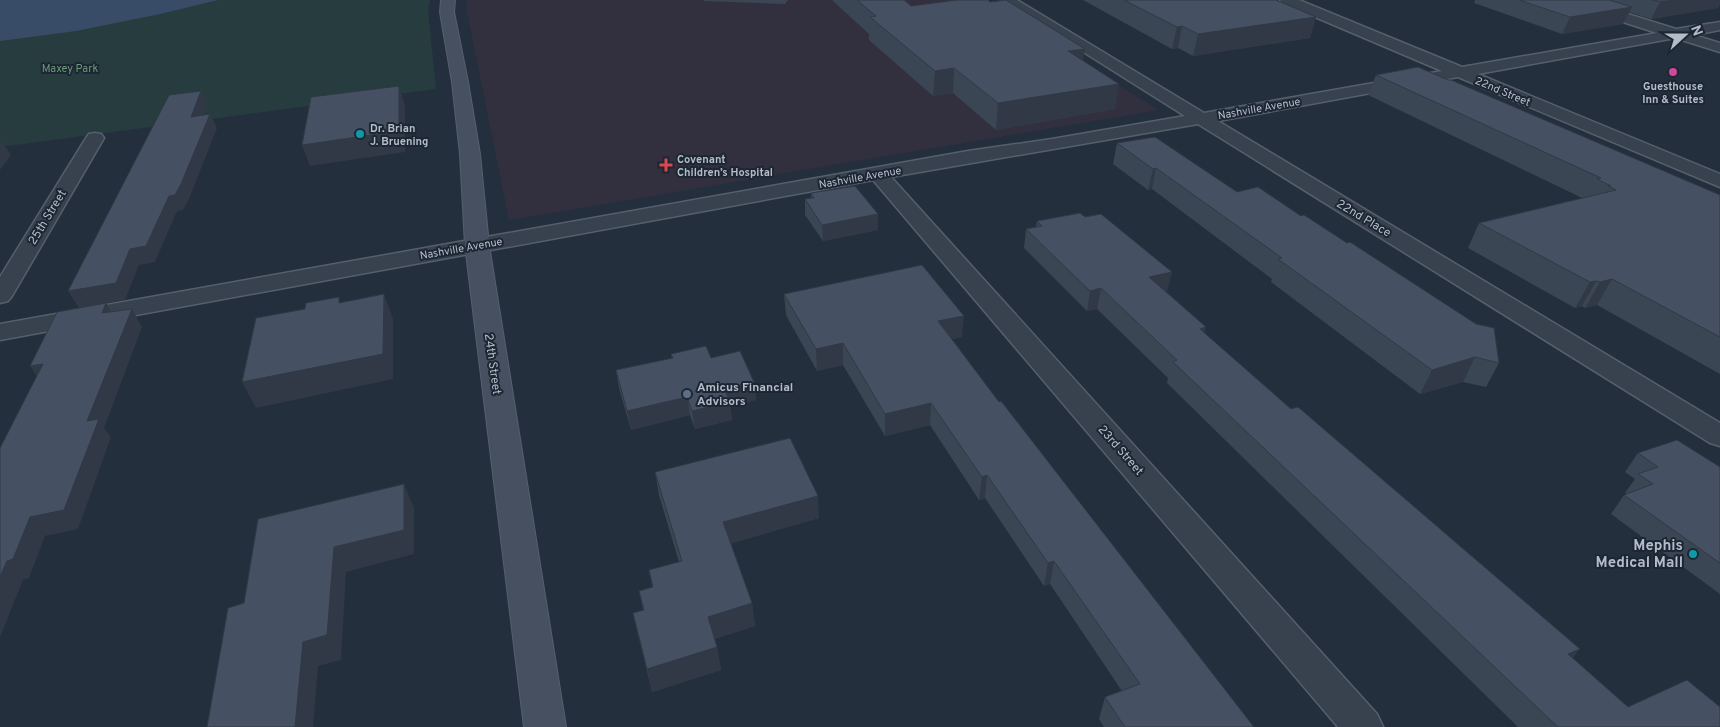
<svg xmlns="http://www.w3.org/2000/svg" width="1720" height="727" font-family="Overpass,sans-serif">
	<rect width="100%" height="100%" fill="#242f3e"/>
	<path fill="#32303f" d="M467 0H985L1158 110 509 220 467 12Z"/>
	<path fill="#263c3f" d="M0 0H430L428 10 436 89 0 147Z"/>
	<path fill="#394c67" d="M0 0H218L160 14 76 31 0 41Z"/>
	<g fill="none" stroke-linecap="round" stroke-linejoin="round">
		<g stroke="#565f6c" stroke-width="3">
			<path id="street" d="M1001 0H1017L1204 113 1442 71 1282 3 1280 0H1299L1462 67 1657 33 1564 3 1562 0H1583L1676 29 1720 22V30L1694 35 1720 43V52L1675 38 1478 74 1720 174V187L1458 77 1218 121 1720 423V446L1710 443 1198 124 891 177 1377 714 1383 727H1338L873 180 0 340V324L968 151 1052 139 1185 116Z
				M95 133 101 134 104 138 12 296 8 301 0 303V277L86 138 89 134Z"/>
		</g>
		<g stroke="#565f6c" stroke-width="2">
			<path id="secondary" d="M441 0H455L454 12 468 82 480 154 489 245 566 727H524L465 245 460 154 452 82 440 12Z"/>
		</g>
		<use href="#street" fill="#38414e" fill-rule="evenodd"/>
		<use href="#secondary" fill="#465061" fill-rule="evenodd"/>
	</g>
	<path fill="#3b4654" d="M704 0H788L785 4 704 1Z
		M832 0H904L911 6 1083 61 1115 109 996 130 953 93 933 96 869 40V34Z
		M1083 0H1276L1316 17 1310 38 1193 56 1178 48 1172 49Z
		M1475 0H1720V4L1718 8 1651 19 1629 12 1623 24 1562 34 1474 3Z
		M1376 75 1720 195V374L1597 305 1585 308 1582 306 1575 308 1468 248 1479 223 1582 198 1368 95Z
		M1117 143 1237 192 1499 363 1486 387 1463 382 1420 394 1271 282 1272 279 1152 189 1148 190 1113 164Z
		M811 193 878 214V230L823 241 805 215V199L811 198Z
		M1085 217 1172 272 1166 292 1204 333 1628 707 1720 727H1518L1167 383 1168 378 1097 309 1087 311 1024 248 1026 229 1036 227 1037 221Z
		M784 294 962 337 952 339 999 402 1254 727H1104L1099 719 1105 697 1122 691 1050 584 1044 586 985 498 979 500 930 425 885 436 843 365 817 371 786 315Z
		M671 354 711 358 754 382 756 400 730 406 732 420 695 429 690 415 631 430 619 388 616 370 672 358Z
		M1638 453 1720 467V594L1611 514 1624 495 1627 494 1625 493 1635 479 1625 472Z
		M655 472 819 518 731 543 752 603 755 626 714 639 717 647 721 670 652 692 633 613 643 610 639 591 652 587 649 570 679 562 659 495Z"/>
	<path fill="#303945" d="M1675 0H1720V4L1718 8 1651 19 1660 2Z
		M1632 7 1623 24 1562 34 1570 17Z
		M1316 17 1310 38 1193 56 1198 34Z
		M1182 26 1178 48 1172 49 1177 27Z
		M1085 49 1081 73 1068 51Z
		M954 68 953 93 933 96 935 71Z
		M1119 84 1115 109 996 130 998 103Z
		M399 86 405 105V152L310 166 302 145Z
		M201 91 207 104 197 131 191 117Z
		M210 114 217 128 189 199 183 210 177 211 155 262 139 265 125 300 79 308 68 291 130 249Z
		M2 141 11 155 0 170V143Z
		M1156 168 1152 189 1148 190 1153 169Z
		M878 214V230L823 241 822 225Z
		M1172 272 1167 292 1145 297 1149 277Z
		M1612 279 1597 305 1585 308 1600 282Z
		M1596 281 1582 306 1575 308 1590 282Z
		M1101 288 1097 309 1087 311 1090 291Z
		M384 294 393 319V379L256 408 242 382Z
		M106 303 117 321 102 313Z
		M132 309 142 327 104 428 111 437 78 529 45 536 29 578 23 580 0 637V577L7 561 30 517 87 421Z
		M964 316 962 337 937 343 938 321Z
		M1206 327 1200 348V329Z
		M843 343V365L817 371 816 349Z
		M1475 357 1463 382 1420 394 1432 370Z
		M43 364 42 384 30 366Z
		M754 382 756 400 730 406 732 420 695 429 692 411 724 389Z
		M687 397 690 415 631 430 627 411Z
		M931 403 930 425 885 436V414Z
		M987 475 985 498 979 500 982 477Z
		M404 484 414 508V554L346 572 341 660 318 666 313 727H295L303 642 334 547Z
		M818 496 819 518 726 545 723 522Z
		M1054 561 1050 584 1044 586 1048 563Z
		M752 603 755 626 711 640 708 617Z
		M717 647 721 670 652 692 647 669Z
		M1580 649 1562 671 1568 654Z"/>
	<path fill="#455162" stroke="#303945" d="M857 0H904L911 6 957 0H988L990 2 1006 0 1085 49 1068 51 1119 84 998 103 954 68 935 71 870 17 876 16Z
		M1124 0H1276L1316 17 1198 34 1182 26 1177 27Z
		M1519 0H1609L1632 7 1570 17Z
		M1652 0H1675L1660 2Z
		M1418 67 1448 80H1451L1720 195V337L1612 279 1600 282 1596 281 1590 282 1479 223 1616 190 1608 186H1611L1597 179 1601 178 1376 75Z
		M399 86V131L302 145 311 97Z
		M201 91 191 117 210 114 181 184 175 195 169 196 146 246 130 249 116 283 68 291 169 95Z
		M1155 137 1237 192 1258 187 1301 216 1304 215 1347 243 1350 242 1476 324 1494 328 1499 363 1475 357 1432 370 1278 259 1282 258 1156 168 1153 169 1117 143Z
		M855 186 878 214 822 225 805 199 814 198 811 193Z
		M1080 213 1085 217 1101 214 1172 272 1149 277 1206 327 1200 329 1291 409 1298 407 1580 649 1568 654 1628 707 1687 680 1720 707V727H1558L1173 362 1177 360 1101 288 1090 291 1026 229 1042 226 1037 221Z
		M922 265 964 316 938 321 999 402 1001 401 1254 727H1125L1105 697 1140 684 1054 561 1048 563 987 475 982 477 931 403 885 414 843 343 816 349 784 294Z
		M384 294 383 354 242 382 256 318 305 309 306 303 339 297V303Z
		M106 303 102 313 132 309 87 421 99 419 64 510 30 517 13 559 7 561 0 577V448L43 364 30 366 57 312Z
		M706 346 711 358 740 351 754 382 724 389 730 402 692 411 687 397 627 411 616 370 673 358 671 354Z
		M790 438 818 496 723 522 752 603 708 617 717 647 647 669 633 613 644 610 639 591 653 587 649 570 682 561 655 472Z
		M1677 440 1720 467V563L1624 495 1653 484 1638 474 1658 467 1638 453Z
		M404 484V530L334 547 327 635 303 642 295 727H207L228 608 244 603 258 519Z"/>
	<circle fill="#d1479c" stroke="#1d2633" stroke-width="2" cx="1673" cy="72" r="5"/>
	<g fill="#0f9aa8" stroke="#1d2633" stroke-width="2">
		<circle cx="360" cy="134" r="5"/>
		<circle cx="1693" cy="554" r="5"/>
	</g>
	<path fill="#e0444e" stroke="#1d2633" stroke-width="2" d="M663.5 157.5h5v5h5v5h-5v5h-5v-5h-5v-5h5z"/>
	<circle fill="#5c6f8a" stroke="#1d2633" stroke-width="2" cx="687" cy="394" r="5"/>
	<g text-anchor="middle" stroke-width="4" stroke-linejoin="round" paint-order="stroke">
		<g font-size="11" fill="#6b9a76" stroke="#1d2633">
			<text x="70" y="72">Maxey Park</text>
		</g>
		<g font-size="11" font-weight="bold" fill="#b4bcc9" stroke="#1d2633" text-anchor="start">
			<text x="1673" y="90" text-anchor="middle">Guesthouse<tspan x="1673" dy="13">Inn &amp; Suites</tspan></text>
			<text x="370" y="132">Dr. Brian<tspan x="370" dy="13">J. Bruening</tspan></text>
			<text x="677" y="163">Covenant<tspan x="677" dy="13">Children’s Hospital</tspan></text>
		</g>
		<g font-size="11" fill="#b4bcc9" stroke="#1d2633">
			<text transform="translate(1503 91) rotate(23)" y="4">22nd Street</text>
			<text transform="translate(1259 108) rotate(-10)" y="4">Nashville Avenue</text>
			<text transform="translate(860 177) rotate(-10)" y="4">Nashville Avenue</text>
			<text transform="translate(461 248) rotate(-10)" y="4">Nashville Avenue</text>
		</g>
		<g font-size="12" fill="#b4bcc9" stroke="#1d2633">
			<text transform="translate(47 217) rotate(-59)" y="4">25th Street</text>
			<text transform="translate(1364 218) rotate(31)" y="4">22nd Place</text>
			<text transform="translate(493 364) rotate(82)" y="4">24th Street</text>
			<text transform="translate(1121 450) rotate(49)" y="4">23rd Street</text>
		</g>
		<g font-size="12" font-weight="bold" fill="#b4bcc9" stroke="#1d2633" text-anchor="start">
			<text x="697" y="391">Amicus Financial<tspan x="697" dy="14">Advisors</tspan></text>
		</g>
		<g font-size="15" font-weight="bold" fill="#b4bcc9" stroke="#1d2633" text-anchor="end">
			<text x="1683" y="550">Mephis<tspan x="1683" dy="17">Medical Mall</tspan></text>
		</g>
	</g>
	<g transform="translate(1685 35) rotate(69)" stroke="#1d2633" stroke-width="4" paint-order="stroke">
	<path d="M0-4L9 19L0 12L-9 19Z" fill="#b4bcc9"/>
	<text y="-8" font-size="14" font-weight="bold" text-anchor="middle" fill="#b4bcc9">N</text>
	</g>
</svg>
